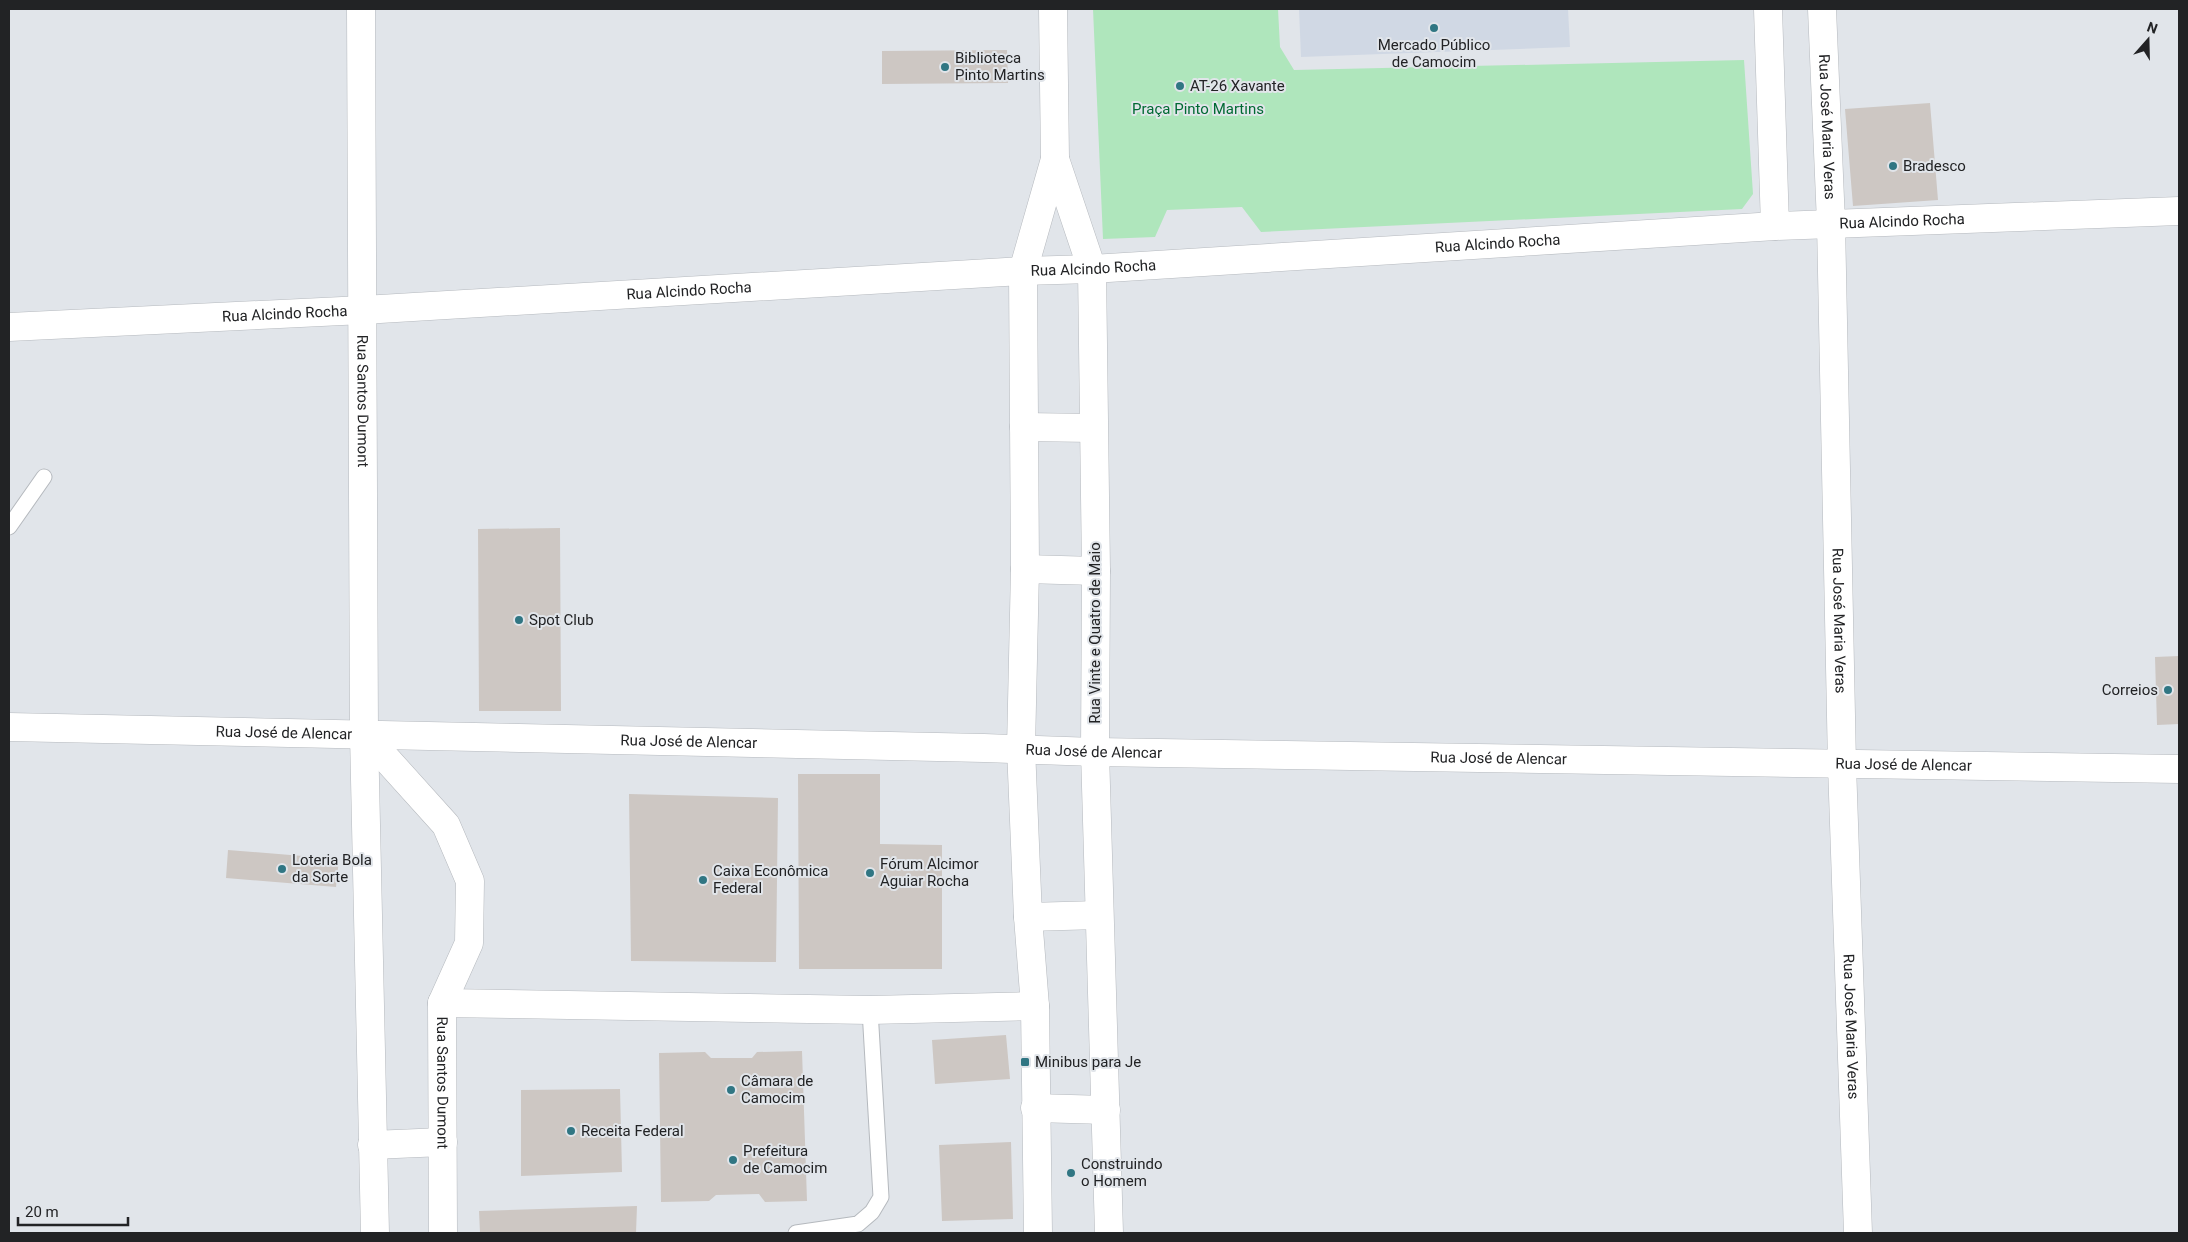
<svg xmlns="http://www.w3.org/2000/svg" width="2188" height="1242" font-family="Roboto,sans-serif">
	<rect width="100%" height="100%" fill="#e1e5ea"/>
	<path fill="#d0d8e4" d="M1299 9H1568L1570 47 1301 57Z"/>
	<path fill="#afe6bc" d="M1093 9H1278L1280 47 1294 70 1744 60 1753 194 1742 209 1261 232 1242 207 1167 210 1155 237 1103 239Z"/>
	<path fill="#cdc7c3" d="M1007 50 1008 83 882 84V51Z
		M1930 103 1938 200 1853 206 1845 109Z
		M560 528 561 711H479L478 529Z
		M2179 656V724L2157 725 2155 657Z
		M798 774H880V844L942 845V969H799Z
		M629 794 778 798 776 962 631 961Z
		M228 850 339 859 336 887 226 878Z
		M1006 1035 1010 1079 935 1084 932 1040Z
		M802 1051 807 1201 765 1202 759 1194 716 1195 709 1201 661 1202 659 1053 705 1052 711 1058H752L757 1052Z
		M620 1089 622 1172 521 1176V1090Z
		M1011 1142 1013 1219 942 1221 939 1145Z
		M637 1206 636 1233H480L479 1211Z"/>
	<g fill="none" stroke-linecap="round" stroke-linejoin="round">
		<g stroke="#b5b9be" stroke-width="17">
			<path id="service" d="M9 527 44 477
				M796 1233 858 1224 872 1212 881 1197 870 1010"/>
		</g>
		<g stroke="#b5b9be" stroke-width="29">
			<g id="minor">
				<path id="s1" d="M361 9 364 734 375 1233"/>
				<path d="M1768 9 1775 226"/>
				<path id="s2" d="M1822 9 1831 223 1842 765 1858 1233"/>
				<path d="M1055 159 1092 269 1096 571 1095 752"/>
				<path id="s3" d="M9 327 363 310 1023 271 1092 269 1775 226 2179 211"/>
				<path d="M1024 427 1093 428"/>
				<path d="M1025 569 1096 571"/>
				<path id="s4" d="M364 734 446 825 470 881 469 943 442 1003 443 1233"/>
				<path d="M1021 748 1025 569 1023 271 1055 159 1053 9"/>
				<path d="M442 1003 870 1010 1035 1006"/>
				<path d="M372 1145 443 1142"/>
			</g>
		</g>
		<g stroke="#b5b9be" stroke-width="29">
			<g id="tertiary">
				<path id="s5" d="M9 727 984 748 1095 752 2179 769"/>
				<path d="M1021 748 1028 917 1035 1006 1038 1233"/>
				<path d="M1095 752 1109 1233"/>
				<path d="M1028 917 1099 915"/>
				<path d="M1035 1108 1106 1110"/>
			</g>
		</g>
		<use href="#service" stroke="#fff" stroke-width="15"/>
		<use href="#minor" stroke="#fff" stroke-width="28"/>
		<use href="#tertiary" stroke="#fff" stroke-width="28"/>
	</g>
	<g fill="#307683" stroke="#e1e5ea" stroke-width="2">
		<circle cx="1434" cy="28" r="5"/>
		<circle cx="945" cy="67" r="5"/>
		<circle cx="1180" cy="86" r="5"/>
		<circle cx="1893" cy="166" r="5"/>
		<circle cx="519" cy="620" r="5"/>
		<circle cx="2168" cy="690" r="5"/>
		<circle cx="282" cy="869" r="5"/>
		<circle cx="870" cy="873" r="5"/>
		<circle cx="703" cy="880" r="5"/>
		<rect x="1020" y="1057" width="10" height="10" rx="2.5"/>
		<circle cx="731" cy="1090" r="5"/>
		<circle cx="571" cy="1131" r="5"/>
		<circle cx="733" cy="1160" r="5"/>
		<circle cx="1071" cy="1173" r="5"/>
	</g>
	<g text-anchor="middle" stroke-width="4" stroke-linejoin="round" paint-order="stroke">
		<g font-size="15" fill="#222325" stroke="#e1e5ea" text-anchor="start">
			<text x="1434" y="50" text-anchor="middle">Mercado Público<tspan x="1434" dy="17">de Camocim</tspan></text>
			<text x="955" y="63">Biblioteca<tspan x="955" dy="17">Pinto Martins</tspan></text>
			<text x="1190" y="91">AT-26 Xavante</text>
			<text x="1903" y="171">Bradesco</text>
			<text x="529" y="625">Spot Club</text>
			<text x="2158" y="695" text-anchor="end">Correios</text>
			<text x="292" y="865">Loteria Bola<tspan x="292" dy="17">da Sorte</tspan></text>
			<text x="880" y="869">Fórum Alcimor<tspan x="880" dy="17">Aguiar Rocha</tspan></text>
			<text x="713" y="876">Caixa Econômica<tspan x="713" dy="17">Federal</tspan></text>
			<text x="1035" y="1067">Minibus para Je</text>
			<text x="741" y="1086">Câmara de<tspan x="741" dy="17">Camocim</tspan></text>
			<text x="581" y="1136">Receita Federal</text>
			<text x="743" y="1156">Prefeitura<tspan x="743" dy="17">de Camocim</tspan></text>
			<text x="1081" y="1169">Construindo<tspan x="1081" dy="17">o Homem</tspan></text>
		</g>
		<g font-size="15" fill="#006a33" stroke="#e1e5ea">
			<text x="1198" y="114">Praça Pinto Martins</text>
		</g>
		<g font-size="15" fill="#222325" stroke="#e1e5ea">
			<text dy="5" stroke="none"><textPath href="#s2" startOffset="118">Rua José Maria Veras</textPath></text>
			<text dy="5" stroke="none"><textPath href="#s3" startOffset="1896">Rua Alcindo Rocha</textPath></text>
			<text dy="5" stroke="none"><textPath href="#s3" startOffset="1491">Rua Alcindo Rocha</textPath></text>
			<text dy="5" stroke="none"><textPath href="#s3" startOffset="1086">Rua Alcindo Rocha</textPath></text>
			<text dy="5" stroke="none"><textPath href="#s3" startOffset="681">Rua Alcindo Rocha</textPath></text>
			<text dy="5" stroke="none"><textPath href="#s3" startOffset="276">Rua Alcindo Rocha</textPath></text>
			<text dy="5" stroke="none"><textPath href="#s1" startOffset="392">Rua Santos Dumont</textPath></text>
			<text dy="5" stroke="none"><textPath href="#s2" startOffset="612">Rua José Maria Veras</textPath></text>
			<text transform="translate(1095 633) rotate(-90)" y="5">Rua Vinte e Quatro de Maio</text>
			<text dy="5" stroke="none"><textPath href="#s5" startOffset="275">Rua José de Alencar</textPath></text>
			<text dy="5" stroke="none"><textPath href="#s5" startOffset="680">Rua José de Alencar</textPath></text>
			<text dy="5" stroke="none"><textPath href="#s5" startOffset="1085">Rua José de Alencar</textPath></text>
			<text dy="5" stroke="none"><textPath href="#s5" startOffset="1490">Rua José de Alencar</textPath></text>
			<text dy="5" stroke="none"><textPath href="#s5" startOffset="1895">Rua José de Alencar</textPath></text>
			<text dy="5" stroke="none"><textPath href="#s2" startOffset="1018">Rua José Maria Veras</textPath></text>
			<text dy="5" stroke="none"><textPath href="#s4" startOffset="391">Rua Santos Dumont</textPath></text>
		</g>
	</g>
	<rect width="2188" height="1242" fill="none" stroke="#222325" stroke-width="20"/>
	<g transform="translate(2148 40) rotate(20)" stroke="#e1e5ea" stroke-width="4" paint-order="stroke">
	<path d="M0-4L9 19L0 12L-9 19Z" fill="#222325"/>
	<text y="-8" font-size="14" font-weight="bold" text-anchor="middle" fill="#222325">N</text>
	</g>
	<path d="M18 1217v8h110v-8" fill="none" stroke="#222325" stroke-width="2.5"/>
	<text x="25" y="1217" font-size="15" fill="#222325" stroke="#e1e5ea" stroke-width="4" paint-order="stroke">20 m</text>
</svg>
